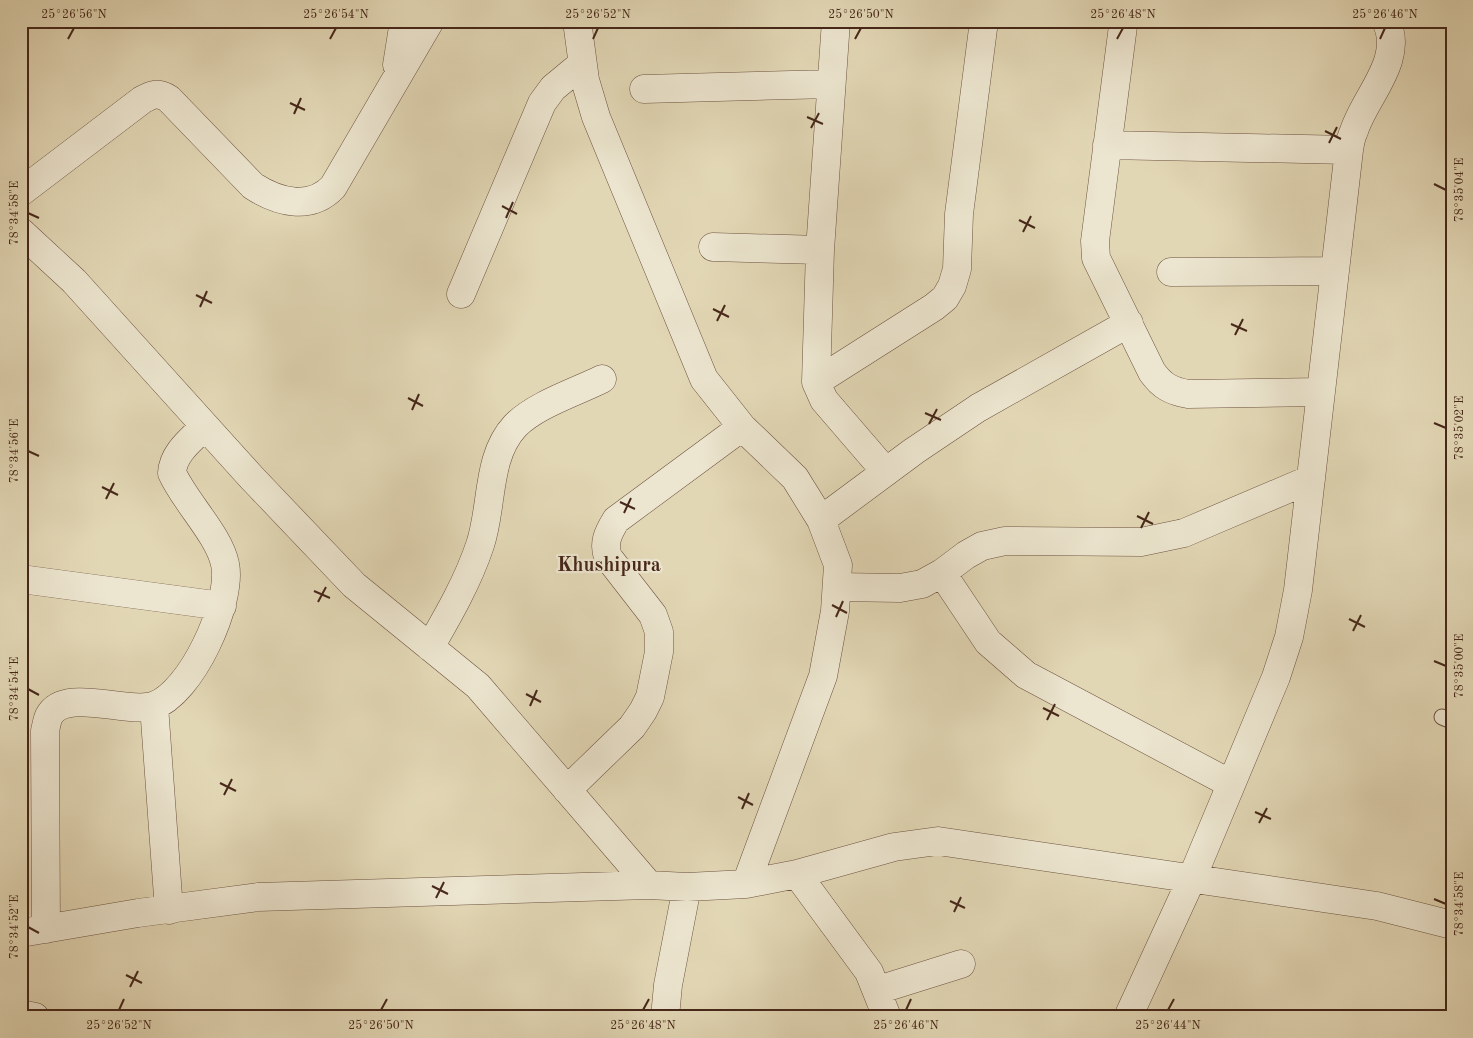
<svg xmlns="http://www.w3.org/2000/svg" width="1473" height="1038" font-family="'Old Standard TT',serif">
	<rect width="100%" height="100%" fill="#e2d7b5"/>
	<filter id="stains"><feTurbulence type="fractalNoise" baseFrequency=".004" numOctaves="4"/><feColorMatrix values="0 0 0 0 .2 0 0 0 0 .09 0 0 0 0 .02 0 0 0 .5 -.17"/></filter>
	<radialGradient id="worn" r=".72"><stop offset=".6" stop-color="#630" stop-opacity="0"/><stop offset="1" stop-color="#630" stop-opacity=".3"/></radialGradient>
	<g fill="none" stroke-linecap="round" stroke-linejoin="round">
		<g stroke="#6d5340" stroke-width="17">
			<path id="service" d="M1442 717 1452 721"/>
		</g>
		<g stroke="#6d5340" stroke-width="29">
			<path id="minor" d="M577 21 585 80 596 117 704 379 742 427 795 478 821 520 838 565 835 611 823 676 746 884
				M836 21 820 250 816 382 824 400 886 472
				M1123 26 1095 241 1096 258 1152 372C1162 386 1171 391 1188 394L1321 392
				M397 65 404 21
				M644 89 831 84
				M1107 145 1349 150
				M21 192 142 100C153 94 158 92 169 99L253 186C278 202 310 211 333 187L430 21
				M21 232 74 281 252 478 354 585 478 686 649 885
				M713 247 820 250
				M1171 272 1335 271
				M461 294 542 103 553 88 582 64
				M816 382 934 307 945 298 952 286 957 269 959 214 984 21
				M821 520 914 451 978 408 1129 323
				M942 573 988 642 1026 675 1231 784
				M21 579 222 606
				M837 587 900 588 922 584 942 573 966 555 982 546 1005 541 1141 542 1184 533 1311 479
				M430 647C449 614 468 581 480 545 493 507 486 457 515 426 535 405 576 392 602 379
				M154 706 169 910
				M567 790 632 727 643 711 650 697 659 652V632L653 615 608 557C603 543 608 533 616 520L742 427
				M797 874 869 972 887 1017
				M46 929 45 731C46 727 47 720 49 716 64 687 126 714 153 706 191 694 233 602 225 564 219 535 185 502 172 473 173 453 191 440 205 426
				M21 933 138 913 258 897 649 885 687 887 746 884 797 874 894 847 938 841 1377 906 1452 925
				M878 990 961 964
				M21 1014 35 1017
				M665 1017 668 985 687 887
				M1128 1017 1192 878 1276 677 1289 637 1298 590 1349 150C1350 143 1351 137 1354 131 1365 96 1405 60 1386 21"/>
		</g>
		<use href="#service" stroke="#ece5cf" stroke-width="15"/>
		<use href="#minor" stroke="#ece5cf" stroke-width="28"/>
	</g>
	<path fill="none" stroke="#462719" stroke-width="2" d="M68 39 74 28M330 39 336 28M593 39 598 28M855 39 861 28M1117 39 1123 28M1380 39 1385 28M290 103 305 110M294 114 301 98M807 117 823 124M811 128 819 113M1325 131 1341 139M1329 143 1337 127M1434 184 1446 190M502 206 517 214M28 213 39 218M506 218 513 202M1019 220 1035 228M1023 232 1031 216M196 295 212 303M200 307 207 291M713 309 729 317M717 321 725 305M1231 324 1247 331M1235 335 1243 319M408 398 423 406M412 410 419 394M925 413 941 420M1434 423 1446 428M929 424 937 409M28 451 39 456M102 487 118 495M106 499 114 483M620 502 635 509M624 513 631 498M1137 516 1153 524M1141 528 1149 512M314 591 330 598M318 602 326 587M832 605 847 613M836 617 843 601M1349 619 1365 627M1353 631 1361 615M1434 661 1446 666M28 689 39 695M526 694 541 702M530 706 537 690M1043 708 1059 716M1047 720 1055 704M220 783 236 791M224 795 232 779M738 797 753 805M742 809 749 793M1255 812 1271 819M1259 823 1267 808M432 886 448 894M436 898 444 882M1434 899 1446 904M950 901 965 908M954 912 961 897M28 927 39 933M126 975 142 983M130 987 138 971M119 1010 124 999M381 1010 387 999M643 1010 649 999M906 1010 911 999M1168 1010 1174 999"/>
	<g text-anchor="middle" stroke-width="4.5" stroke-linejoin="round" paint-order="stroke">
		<g font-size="20" font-weight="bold" fill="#462719" stroke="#ece5cf">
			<text x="609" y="571">Khushipura</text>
		</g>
	</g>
	<rect width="1473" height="1038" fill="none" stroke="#e2d7b5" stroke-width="55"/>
	<rect x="28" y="28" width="1418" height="982" fill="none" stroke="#462719" stroke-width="2"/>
	<g font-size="12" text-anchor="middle" fill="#462719">
		<text x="74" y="18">25°26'56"N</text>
		<text x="336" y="18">25°26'54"N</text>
		<text x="598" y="18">25°26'52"N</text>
		<text x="861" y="18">25°26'50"N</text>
		<text x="1123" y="18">25°26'48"N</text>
		<text x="1385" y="18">25°26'46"N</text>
		<text transform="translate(1459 190) rotate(-90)" y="4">78°35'04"E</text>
		<text transform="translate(14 213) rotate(-90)" y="4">78°34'58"E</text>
		<text transform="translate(1459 428) rotate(-90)" y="4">78°35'02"E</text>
		<text transform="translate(14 451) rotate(-90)" y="4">78°34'56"E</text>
		<text transform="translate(1459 666) rotate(-90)" y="4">78°35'00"E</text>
		<text transform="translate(14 689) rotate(-90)" y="4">78°34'54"E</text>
		<text transform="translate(1459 904) rotate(-90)" y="4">78°34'58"E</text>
		<text transform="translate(14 927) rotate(-90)" y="4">78°34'52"E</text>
		<text x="119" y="1029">25°26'52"N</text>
		<text x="381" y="1029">25°26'50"N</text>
		<text x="643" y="1029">25°26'48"N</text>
		<text x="906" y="1029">25°26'46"N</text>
		<text x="1168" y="1029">25°26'44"N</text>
	</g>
	<rect width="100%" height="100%" filter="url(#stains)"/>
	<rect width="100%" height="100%" fill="url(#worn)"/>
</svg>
